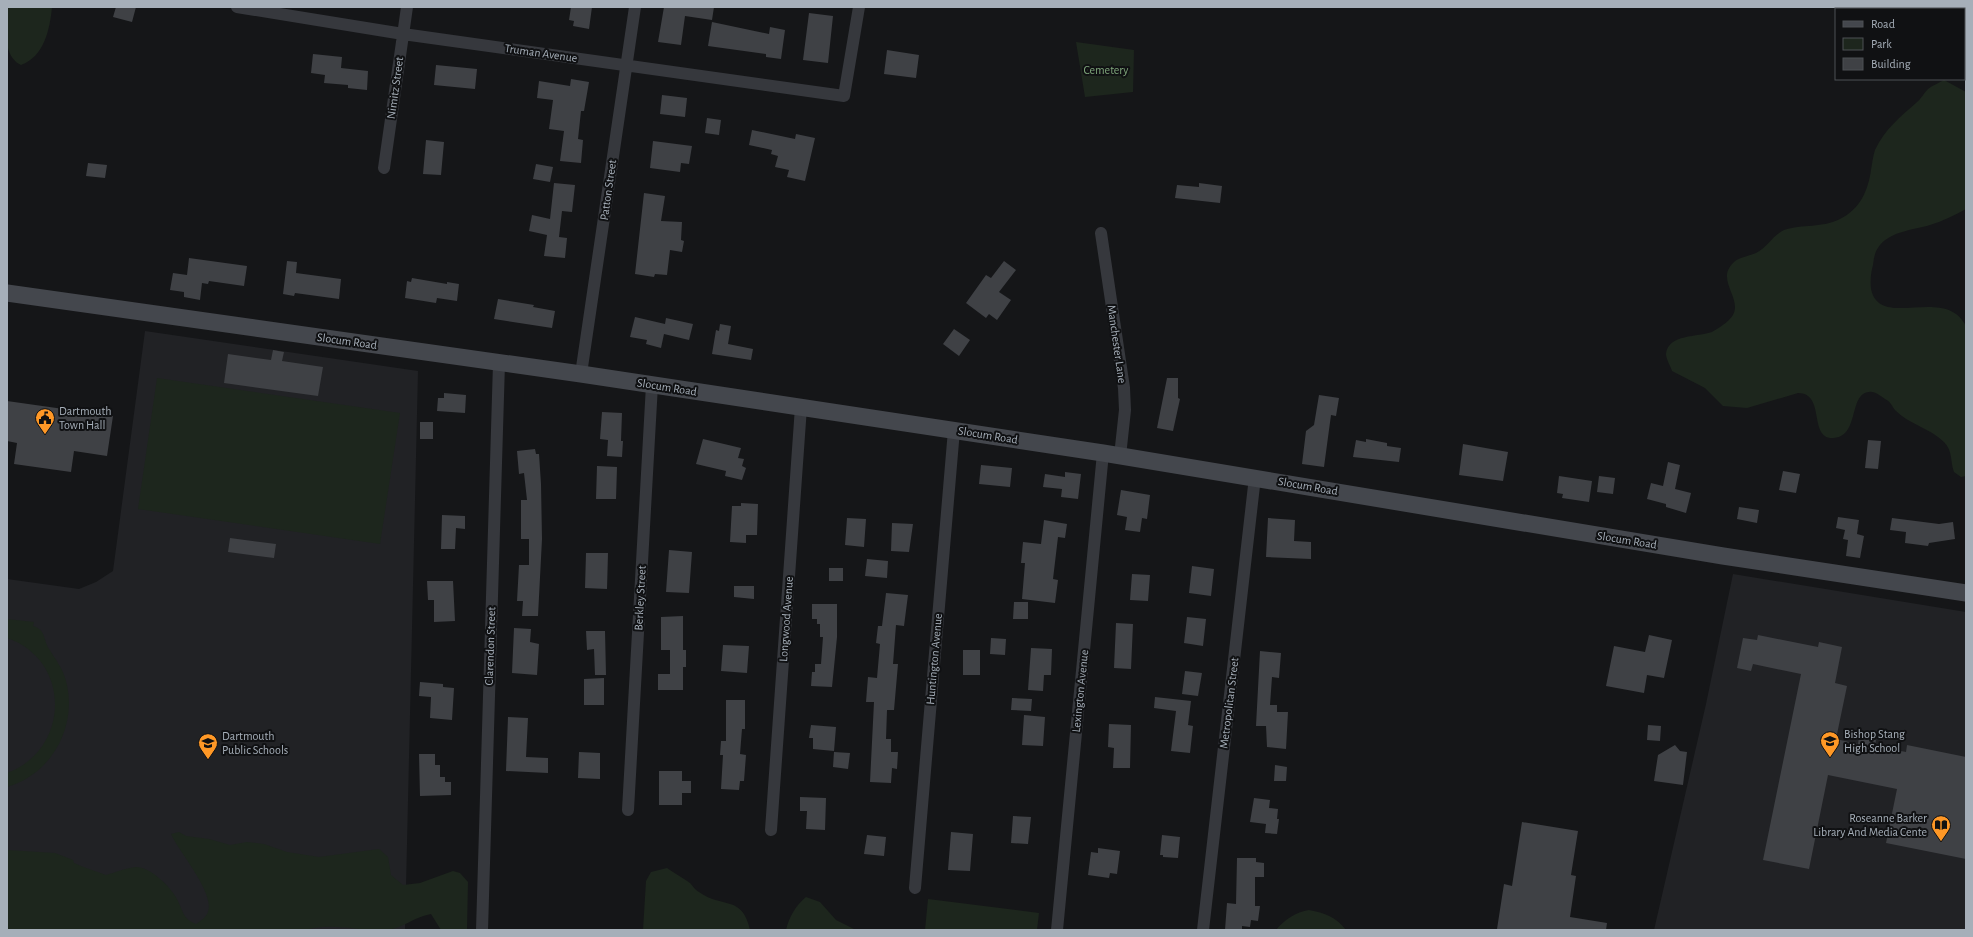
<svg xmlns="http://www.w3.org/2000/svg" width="1973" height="937" font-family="'Alegreya Sans',sans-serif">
	<rect width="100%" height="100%" fill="#151618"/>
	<path fill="#212225" d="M145 331 418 371 405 930H7V579L79 589 96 582 113 571Z
		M1733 574 1966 612V930H1654L1706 704Z"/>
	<path fill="#1d261d" d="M7 7H52C50 29 44 57 21 65 1 55 7 25 7 7Z
		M1076 42 1134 50 1133 92 1085 97Z
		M1944 80 1966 92V209C1955 215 1943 221 1930 225 1913 230 1892 231 1880 245 1875 251 1874 257 1873 265 1871 272 1870 281 1871 289 1880 331 1945 284 1966 326V476L1961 477 1954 472C1950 461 1953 451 1944 442 1930 428 1908 424 1895 410 1892 406 1890 401 1885 399 1880 396 1875 391 1869 392 1848 394 1860 437 1833 438 1808 439 1826 393 1798 393L1747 408 1723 406 1705 388 1672 371C1671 367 1666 359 1666 354 1668 334 1698 337 1712 332 1717 329 1725 324 1729 320 1744 306 1726 290 1727 275 1727 270 1731 265 1734 262 1739 257 1750 256 1756 253 1767 248 1773 235 1784 230 1802 224 1823 228 1840 219 1860 209 1868 191 1871 170 1872 164 1873 156 1875 150 1885 129 1900 117 1916 103 1921 99 1924 93 1928 89 1933 85 1939 83 1944 80Z
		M157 378 400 413 380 544 138 509Z
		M7 619 34 622 33 626C46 630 43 639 49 649 56 660 63 669 66 681 78 726 52 774 7 787V773C70 750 72 660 7 638Z
		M179 832 186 836 209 839 230 845 247 842 264 844 287 852 319 857 379 849 388 857 391 875 403 885 420 883 453 871 460 873 468 882 467 930H441L431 914C414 917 403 928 388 930 370 932 352 927 335 927 324 926 314 928 304 930H7V850L55 853 73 860 74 863C85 868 96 871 106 875 116 872 126 868 136 867 151 867 172 888 178 901 183 912 184 920 196 924 199 922 205 918 207 914 218 896 178 851 171 834Z
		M667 868C674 873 683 878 690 883 693 886 695 890 699 892 722 909 742 894 750 930H643L646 881 651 872Z
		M806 897 820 902 836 920 856 930H786C789 917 796 905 806 897Z
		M928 899 1039 913 1037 930H925Z
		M1309 910C1325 913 1336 917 1346 930H1276C1284 920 1296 912 1309 910Z"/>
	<path fill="#3f4145" d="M116 7H136L132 22 113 17Z
		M571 7H592L589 29 573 26 574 21 569 20Z
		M664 7H714L712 20 685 16 681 45 658 42Z
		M809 13 833 16 828 63 803 60Z
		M712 22 769 34 770 27 785 30 781 59 766 57V54L708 46Z
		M887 50 919 55 916 78 884 74Z
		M313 54 342 57 341 68 368 71 367 90 348 88V85L324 83 325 75 311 73Z
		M436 65 477 69 475 89 434 85Z
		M571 79 589 82 584 111H581L578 139 583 140 581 163 560 161 564 131 549 129 553 100 537 98 539 81 570 86Z
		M662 95 687 98 685 117 660 114Z
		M707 118 721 120 719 135 705 133Z
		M752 130 795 139 796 134 815 138 805 181 787 177 789 170 775 167 778 156 771 154 772 150 749 145Z
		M426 140 444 142 441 175 423 174Z
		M653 141 692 146 689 164 681 163 680 172 650 168Z
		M88 163 107 165 105 178 86 176Z
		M536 164 553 167 550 182 533 179Z
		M554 183 575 185 572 212 562 211 559 237 567 238 565 258 544 256 547 235 529 231 532 215 550 219Z
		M1199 183 1222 186 1220 203 1175 198 1177 185 1199 187Z
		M644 193 665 196 661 221 682 222 681 240 684 241 682 252 670 250 667 275 655 274 654 277 635 274Z
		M189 258 247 266 244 286 209 281 208 284 202 283 200 300 184 297V292L170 290 173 273 187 275Z
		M287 261 297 262 296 273 341 279 339 299 295 293 294 296 283 294Z
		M1004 261 1016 270 999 292 1011 300 997 320 989 314 986 318 966 303 986 275 991 278Z
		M412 278 447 284V282L459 284 457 301 437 298 436 303 405 298 407 281 411 282Z
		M498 299 534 305 533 307 555 311 552 328 494 319Z
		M635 317 665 324 666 318 693 324 689 340 664 334 661 348 646 344 647 340 630 337Z
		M720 324 731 326 728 344 753 349 751 360 712 354 716 330 719 331Z
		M954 329 970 340 959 356 943 344Z
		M273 350 284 352 282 361 323 367 318 396 224 383 228 354 271 360Z
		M1167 378H1178V398L1180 399 1173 431 1157 428Z
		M444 393 466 395 465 413 437 411 438 398H444Z
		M1319 395 1339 398 1336 416 1331 415 1324 467 1302 464 1306 431 1314 425Z
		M7 401 113 416 107 456 74 451 71 472 14 464 17 443 7 441Z
		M602 412 622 413 621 441H623L622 457 607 456 608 440 600 439Z
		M420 422H433V439H420Z
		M703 439 741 448 738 458 744 459 742 466 746 468 742 480 725 476 726 471 696 464Z
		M1366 439 1387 443V446L1401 448 1399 462 1353 457 1356 440 1366 442Z
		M1868 440 1881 441 1878 469 1865 468Z
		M1463 444 1508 452 1503 481 1459 475Z
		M535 449 536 454H539L541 484 542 539 538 616H522L523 601H517L519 565H529V539H521V500H527L524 473 519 474 517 451Z
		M1668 462 1680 465 1675 489 1691 493 1686 513 1666 507V504L1647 499 1651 483 1663 486Z
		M981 465 1012 468 1010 487 979 484Z
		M597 466 617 467 616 499H596Z
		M1783 471 1800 474 1796 493 1779 490Z
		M1065 472 1081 474 1078 499 1061 497 1062 489 1043 487 1045 474 1065 477Z
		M1559 476 1592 481 1589 502 1562 498 1563 494 1557 493Z
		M1599 476 1615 478 1613 494 1597 492Z
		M1121 490 1150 495 1147 519 1142 518 1140 532 1125 530 1127 517 1117 515Z
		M741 503 758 504 757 535H746V543L730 542 732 506H741Z
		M1739 507 1759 510 1757 523 1737 519Z
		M442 515 465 516V529L456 528 455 549H441Z
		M1838 517 1859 520 1857 534 1864 536 1860 558 1846 556 1848 540 1843 539 1845 530 1836 528Z
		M847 518 866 519 864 547 845 545Z
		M1268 518 1295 520 1294 541 1311 542V559L1266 557Z
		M1892 518 1939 524 1953 522 1955 539 1929 543 1928 546 1905 543 1906 532 1890 530Z
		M1044 520 1067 524 1065 538 1058 537 1053 579 1058 580 1055 603 1022 599 1025 563H1021L1023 542 1041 544Z
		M892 523 913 524 909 552 891 551Z
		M230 538 276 544 274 558 228 552Z
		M669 550 692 552 689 593 666 592Z
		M586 553H608L607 589 585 588Z
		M867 559 888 561 887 578 865 576Z
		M1192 566 1214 569 1211 596 1189 593Z
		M829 568H843V581H829Z
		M1132 574 1150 575 1148 601 1130 600Z
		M427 581H453L455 621 434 622V600H428Z
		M734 586H754V599L734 597Z
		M886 593 908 595 904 626 896 625 893 664H898L894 710H887L886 739H891V752H898L897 769 892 768 891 783 870 782 874 702H866L868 677 877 678 880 644 876 643 878 626H882Z
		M1014 602H1028V619H1013Z
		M812 604H837V637L832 687 811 686 812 672H815V664H821L823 637H820V624H817V619H812Z
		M683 616V650H686V667H683V690H658V674H670V650H661V617Z
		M1187 617 1206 619 1203 646 1184 643Z
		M1116 623 1133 624 1131 669 1114 668Z
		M514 628 531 629 530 642 539 644 537 675 512 673Z
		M586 631H605L606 675H595L594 649 587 650Z
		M1649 635 1672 640 1664 678 1647 675 1644 693 1606 686 1614 646 1645 652Z
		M1758 635 1818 647 1819 642 1842 647 1835 683 1847 686 1836 739 1858 744 1859 737 1876 740 1875 746 1906 752 1907 745 1966 757V859L1886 843 1897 789 1828 775 1809 869 1763 860 1801 674 1753 664 1751 671 1737 668 1743 638 1757 640Z
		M991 638 1006 639 1005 655 990 654Z
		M723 645 749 646 747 673 721 671Z
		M1031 648 1052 649 1051 675H1044L1043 691 1028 690Z
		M963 650H980V675H963Z
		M1260 651 1281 653 1279 678 1272 677 1270 705H1277V712H1288L1286 749 1267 747 1266 726H1256Z
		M1185 671 1202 673 1198 696 1182 694Z
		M604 678V705H584V679Z
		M420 682 443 684V687L454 688 452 720 430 718 431 697 419 696Z
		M1155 697 1191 701 1188 725 1193 726 1190 753 1171 751 1176 711 1154 708Z
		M1012 698 1032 699 1031 711 1011 710Z
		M726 700H745V729H742L740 754 746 755 744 781H740L739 790 721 789 723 755H720L721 741H726Z
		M1024 715 1045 717 1043 746 1022 745Z
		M508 717 528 718 526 757 548 758V773L506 771Z
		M1109 724 1131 725 1130 768H1113L1114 748 1108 747Z
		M811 725 836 727 834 751 813 749V738H809Z
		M1648 725 1661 726 1660 741 1647 740Z
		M1675 745 1680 751 1687 752 1683 785 1654 781 1658 755Z
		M579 752 600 753V779L578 778Z
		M834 752 850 753 848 769 833 767Z
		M419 754H435V765H440V777H445V782H451V795L420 796Z
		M1275 765 1287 767 1286 781H1274Z
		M659 771H682V781H691V793H682V805H659Z
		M800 797 826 798 825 830 806 829 807 811H800Z
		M1254 798 1270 800 1269 808 1278 809 1277 819H1279L1277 834 1265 833 1266 824 1250 822Z
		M1013 816 1031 817 1028 844 1011 843Z
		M1522 822 1578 831 1571 875 1576 876 1570 917 1607 923 1606 930 1497 929 1504 884 1512 886Z
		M951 832 973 834 970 871 948 870Z
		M867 835 886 837 884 856 864 854Z
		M1162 835 1180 837 1178 858 1163 857V855H1160Z
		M1098 848 1120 851 1117 874 1110 873 1109 878 1088 875 1091 852 1098 853Z
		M1237 858H1256V862L1264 863V877H1255V906H1260L1258 921 1251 920 1250 927 1242 926V930H1225L1227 903 1236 904Z"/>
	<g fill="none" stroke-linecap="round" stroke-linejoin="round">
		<path stroke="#36383d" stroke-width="12" d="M237 7 403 34 844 96 859 7
			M384 168 407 7
			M1101 233 1124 388 1125 410 1120 456
			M581 374 635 7
			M628 810 652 385
			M771 830 801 407
			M915 888 954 430
			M482 930 499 363
			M1057 930 1103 453
			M1203 930 1255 477"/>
		<path stroke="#44474d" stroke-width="17" d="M7 293 581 374 1103 453 1723 556 1966 593"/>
	</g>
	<defs>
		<g id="civic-pin" transform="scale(1)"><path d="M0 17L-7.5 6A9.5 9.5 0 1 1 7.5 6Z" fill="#ff9826" stroke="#101113"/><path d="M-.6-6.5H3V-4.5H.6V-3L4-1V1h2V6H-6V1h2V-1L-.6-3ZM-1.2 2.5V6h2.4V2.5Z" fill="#111"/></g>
		<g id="school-pin" transform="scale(1)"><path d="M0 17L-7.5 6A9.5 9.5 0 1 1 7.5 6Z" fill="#ff9826" stroke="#101113"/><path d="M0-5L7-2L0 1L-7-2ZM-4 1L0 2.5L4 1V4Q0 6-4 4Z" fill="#111"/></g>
		<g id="library-pin" transform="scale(1)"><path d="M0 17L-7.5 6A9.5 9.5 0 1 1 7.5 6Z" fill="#ff9826" stroke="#101113"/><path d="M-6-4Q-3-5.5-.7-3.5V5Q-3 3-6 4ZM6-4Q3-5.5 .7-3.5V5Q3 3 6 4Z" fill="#111"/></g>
	</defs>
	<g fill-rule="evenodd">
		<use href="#civic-pin" x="45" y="418"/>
		<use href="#school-pin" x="1830" y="741"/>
		<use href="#school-pin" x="208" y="743"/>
		<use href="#library-pin" x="1941" y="825"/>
	</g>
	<g text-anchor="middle" stroke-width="4" stroke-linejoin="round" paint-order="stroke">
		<g font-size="12" fill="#a6afb9" stroke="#101113">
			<text transform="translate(541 53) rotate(8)" y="4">Truman Avenue</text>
			<text transform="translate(395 88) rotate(-82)" y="4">Nimitz Street</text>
			<text transform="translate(608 190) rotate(-82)" y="4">Patton Street</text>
			<text transform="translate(347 341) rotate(8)" y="4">Slocum Road</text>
			<text transform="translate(1117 344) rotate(82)" y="4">Manchester Lane</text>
			<text transform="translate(667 387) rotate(9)" y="4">Slocum Road</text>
			<text transform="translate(988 435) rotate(9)" y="4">Slocum Road</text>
			<text transform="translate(1308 486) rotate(10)" y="4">Slocum Road</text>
			<text transform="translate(1627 540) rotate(9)" y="4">Slocum Road</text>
			<text transform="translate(640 598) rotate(-87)" y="4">Berkley Street</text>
			<text transform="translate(786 619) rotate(-86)" y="4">Longwood Avenue</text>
			<text transform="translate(490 646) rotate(-88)" y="4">Clarendon Street</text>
			<text transform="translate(934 659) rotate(-85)" y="4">Huntington Avenue</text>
			<text transform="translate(1080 691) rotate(-84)" y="4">Lexington Avenue</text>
			<text transform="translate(1229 703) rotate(-83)" y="4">Metropolitan Street</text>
		</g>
		<g font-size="12" fill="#7fa67b" stroke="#101113">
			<text x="1106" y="74">Cemetery</text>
		</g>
		<g font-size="12" fill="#a6afb9" stroke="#101113" text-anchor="start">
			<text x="59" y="415">Dartmouth<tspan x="59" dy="14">Town Hall</tspan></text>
			<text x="1844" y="738">Bishop Stang<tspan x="1844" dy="14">High School</tspan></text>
			<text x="222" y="740">Dartmouth<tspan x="222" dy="14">Public Schools</tspan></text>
			<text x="1927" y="822" text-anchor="end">Roseanne Barker<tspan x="1927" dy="14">Library And Media Cente</tspan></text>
		</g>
	</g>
	<rect width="1973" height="937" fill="none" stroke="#a6afb9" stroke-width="16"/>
	<rect x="1835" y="8" width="130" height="72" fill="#101113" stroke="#4c5055"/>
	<rect x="1843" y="21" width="20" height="6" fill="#44474d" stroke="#4c5055"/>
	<text x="1871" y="28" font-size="12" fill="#a6afb9">Road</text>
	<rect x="1843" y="38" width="20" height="12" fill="#1d261d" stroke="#4c5055"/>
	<text x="1871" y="48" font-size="12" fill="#a6afb9">Park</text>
	<rect x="1843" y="58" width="20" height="12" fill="#3f4145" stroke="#4c5055"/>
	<text x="1871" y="68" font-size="12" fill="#a6afb9">Building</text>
</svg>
